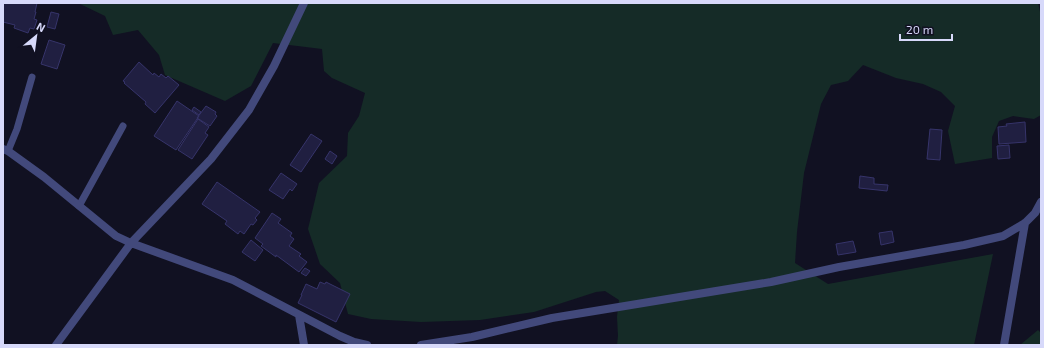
<svg xmlns="http://www.w3.org/2000/svg" width="1044" height="348" font-family="'Exo 2',sans-serif">
	<rect width="100%" height="100%" fill="#112"/>
	<path fill="#152b27" d="M78 3H1038L1041 16V115L1034 119 1013 116 999 121 992 137V158L955 164 948 131 955 106 941 92 923 84 896 78 863 65 848 81 831 85 821 104 804 173 797 232 795 263 828 284 993 254 974 345H617L618 336 617 317 619 300 605 291 596 292 534 312 480 320 421 322 371 319 348 314 340 283 320 264 308 229 319 183 347 156 348 133 359 116 365 93 332 78 324 71 322 49 273 43 251 86 225 101 165 75 159 55 138 30 113 35 105 16Z
		M1038 330 1041 333V345H1020Z"/>
	<path fill="#201f41" stroke="#36346a" d="M3 3H37L35 12H36L34 19 37 20 34 29 30 28 28 33 14 28 15 25 3 22Z
		M51 12 59 14 55 29 47 27Z
		M49 40 65 45 57 69 41 64Z
		M139 62 153 75 154 73 159 77 161 74 166 78 168 76 179 85 155 113 145 104 146 102 124 83 125 82 123 81Z
		M177 101 199 116 176 150 154 136Z
		M206 106 216 112 215 114 217 116 210 126 197 118Z
		M194 107 201 112 199 115 192 110Z
		M198 119 209 127 205 133 208 135 192 159 178 150Z
		M1025 122 1026 142 999 144 998 127 1007 126 1006 124Z
		M930 129 942 130 940 160 927 159Z
		M311 134 322 141 301 172 290 165Z
		M1009 145 1010 158 998 159 997 146Z
		M330 151 337 156 332 164 325 159Z
		M281 173 297 184 292 191 290 189 283 199 269 190Z
		M860 176 874 178V184L888 185 887 191 859 188Z
		M217 182 260 212 255 218 257 220 253 225 251 224 244 234 240 231 238 234 225 224 227 221 202 204Z
		M272 213 281 219 278 223 292 233 290 236 294 239 289 246 301 254 299 256 307 262 299 272 276 255V257L261 246 263 244 255 238Z
		M892 231 894 242 881 245 879 233Z
		M251 240 263 250 255 261 242 252Z
		M853 241 856 252 838 255 836 244Z
		M305 268 310 271 306 276 301 273Z
		M320 282 325 284 326 282 350 294 336 322 298 303 302 295H301L306 284 317 289Z"/>
	<g fill="none" stroke-linecap="round" stroke-linejoin="round">
		<path stroke="#42497b" stroke-width="7" d="M8 151 17 129 32 77
			M79 206 123 126"/>
		<path stroke="#42497b" stroke-width="8" d="M3 149 8 151 44 177 116 236 131 243 233 280 340 336 354 342 367 345
			M299 315 304 345
			M56 345 131 243 211 159 249 110 274 66 304 3
			M421 345 472 337 552 318 771 282 839 267 964 245 1003 236 1025 223 1035 213 1041 202
			M1004 345 1025 223"/>
	</g>
	<rect width="1044" height="348" fill="none" stroke="#d7d9fa" stroke-width="8"/>
	<g transform="translate(36 36) rotate(29)" stroke="#111122" stroke-width="3" paint-order="stroke">
	<path d="M0-3L7 15L0 10L-7 15Z" fill="#d7d9fa"/>
	<text y="-6" font-size="11" font-weight="bold" text-anchor="middle" fill="#d7d9fa">N</text>
	</g>
	<path d="M900 34v6h52v-6" fill="none" stroke="#d7d9fa" stroke-width="2"/>
	<text x="906" y="34" font-size="12" fill="#d7d9fa" stroke="#111122" stroke-width="3" paint-order="stroke">20 m</text>
</svg>
